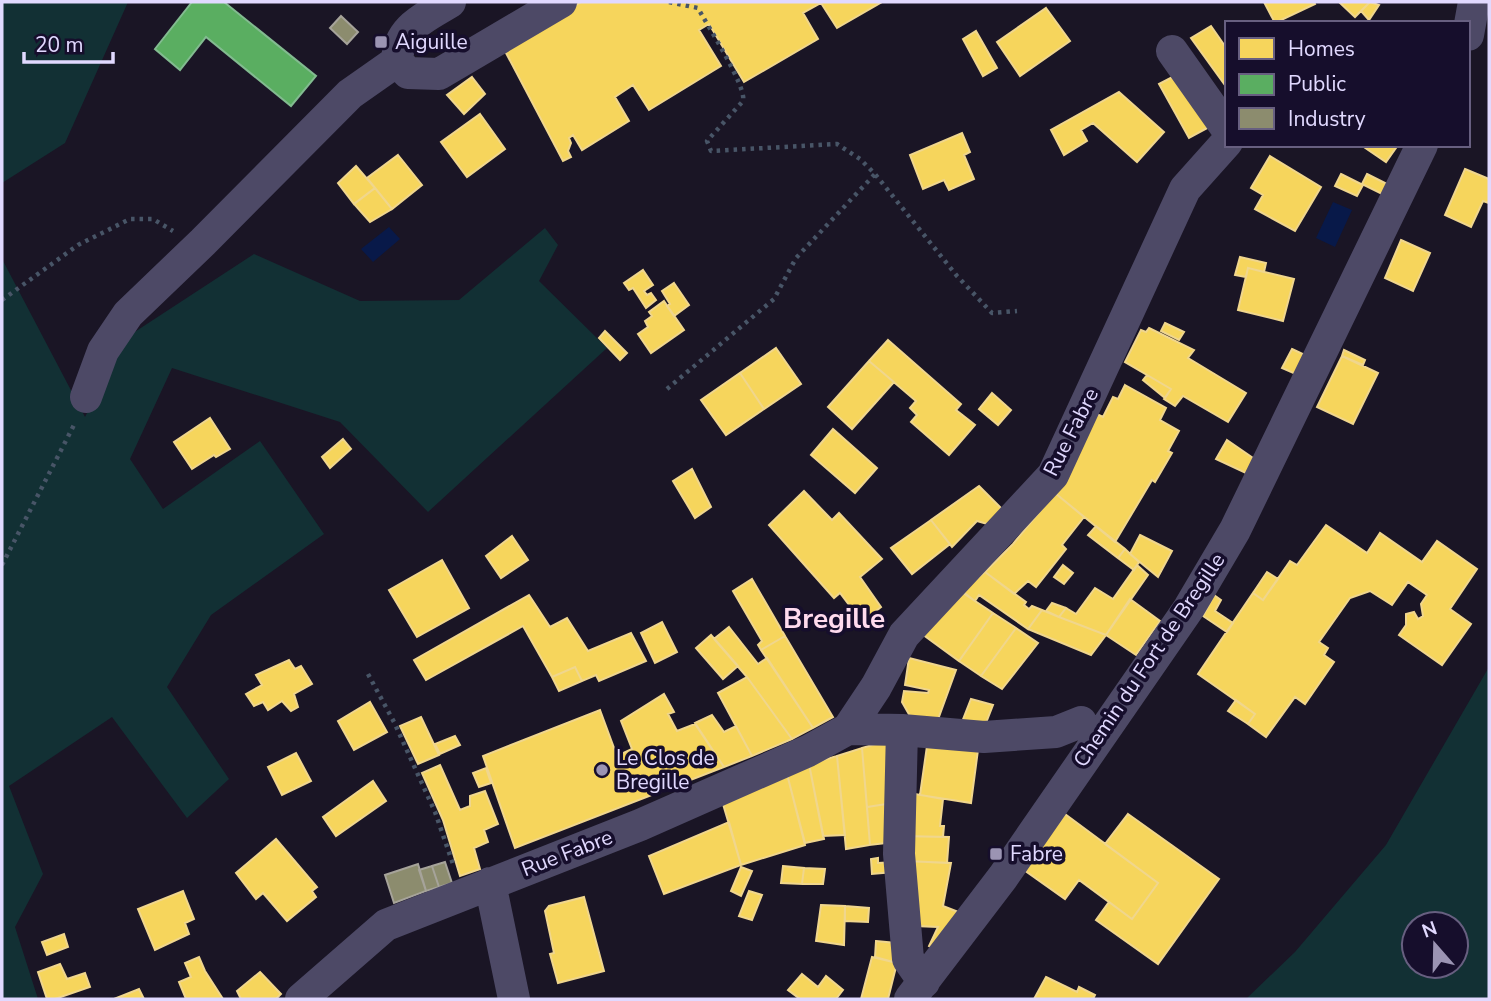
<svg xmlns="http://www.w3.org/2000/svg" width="1491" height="1001" font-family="'Nunito Sans',sans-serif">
	<rect width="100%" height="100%" fill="#1a1525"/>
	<path fill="#123034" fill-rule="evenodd" d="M2 2H128L65 143 2 183Z
		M545 228 558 245 539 281 607 348 428 512 340 422 172 368 130 459 163 509 260 441 324 534 211 615 167 687 229 779 187 818 112 717 9 786 43 874 15 927 38 999H2V259L85 417 127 337 254 254 360 301 459 300Z
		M1489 667V999H1246L1295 952 1386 845ZM1414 924H1456V966H1414Z"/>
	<path fill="#081949" d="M1333 202 1352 210 1335 247 1316 238Z
		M389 227 400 239 373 262 361 249Z"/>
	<path fill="#f6d55c" stroke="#f0d68d" stroke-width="2" d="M581 2H882L837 28 821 3 803 13 818 39 744 82 709 24 699 30 721 66 649 110 633 85 615 97 629 121 582 150 573 135 569 138 571 143 568 151 571 157 563 161 505 51Z
		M1264 2H1314L1315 4 1275 23Z
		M1339 2H1370L1355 17Z
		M1370 2 1379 5 1369 20 1361 11Z
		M1046 8 1070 41 1020 76 997 42Z
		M1211 26 1227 49V88L1191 38Z
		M976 31 997 68 983 76 963 39Z
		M1178 74 1209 127 1189 138 1159 84Z
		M472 77 485 94 464 114 447 95Z
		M1119 92 1164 132 1137 162 1093 123 1081 130 1087 141 1064 155 1051 130Z
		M480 114 505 149 467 177 441 142Z
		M962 133 970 152 964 155 974 179 949 190 944 180 923 189 910 155Z
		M1361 145H1398L1386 162Z
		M398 155 422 185 392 209 367 178Z
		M1270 156 1321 187 1295 231 1255 209 1263 195 1251 188Z
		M356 166 375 188 354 204 338 183Z
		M1465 169 1489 179V203L1483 201 1471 227 1445 215Z
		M1341 174 1363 185 1357 196 1335 186Z
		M1367 174 1389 185 1384 195 1362 184Z
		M375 188 392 209 370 222 354 204Z
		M1401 240 1430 253 1413 291 1385 278Z
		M1240 257 1266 263 1264 272 1248 268 1246 277 1235 275Z
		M1248 268 1294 279 1283 321 1238 310Z
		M643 270 653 285 644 291 647 295 651 293 656 300 646 308 633 288 629 290 624 283Z
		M674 283 689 305 674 316 667 306 670 304 662 291Z
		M664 301 684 330 651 353 638 334 648 327 645 321 652 316 649 312Z
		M1165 323 1184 332 1179 340 1161 331Z
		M1149 328 1194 350 1188 358 1246 393 1228 422 1183 396 1175 406 1164 399 1171 389 1125 362 1141 330 1146 332Z
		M605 331 627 353 620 360 599 338Z
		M888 340 961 404 956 410 975 425 949 455 911 422 917 415 910 408 916 401 869 361Z
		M776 348 801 384 764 409 740 373Z
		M1292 349 1307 356 1298 375 1282 368Z
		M1344 350 1365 360 1363 365 1342 356Z
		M1342 356 1378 373 1353 424 1317 407Z
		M869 361 894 382 852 429 828 407Z
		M740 373 764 409 726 435 701 400Z
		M1147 375 1171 389 1165 398 1143 380Z
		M1125 385 1166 408 1160 420 1179 431 1168 451 1172 453 1155 482 1152 480 1115 542 1055 493 1097 414 1103 417 1113 397 1118 399Z
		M992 393 1011 410 998 425 979 409Z
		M210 418 230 449 216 457 214 455 192 469 174 442Z
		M833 429 877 468 855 493 811 455Z
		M343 439 351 449 330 468 322 457Z
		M1227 440 1256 460 1248 474 1216 459Z
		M692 469 711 507 695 518 673 481Z
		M979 486 1006 513 987 524 977 521 952 547 931 520Z
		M804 491 832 520 839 513 882 559 860 577 881 607 862 622 840 593 834 598 769 525Z
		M1055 493 1084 517 1062 545 1066 549 1036 587 1028 581 1014 594 985 572 1013 544Z
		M931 520 950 544 912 574 891 548Z
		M1326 525 1367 553 1380 533 1422 562 1437 541 1477 569 1450 609 1471 624 1442 665 1399 635 1406 625V614L1414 612 1418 619 1423 616 1421 604 1427 595 1408 582 1392 605 1370 591 1350 598 1319 642 1328 648 1324 655 1334 662 1305 704 1295 697 1266 737 1248 724 1255 714 1198 674 1253 593 1263 600 1290 561 1297 565Z
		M1096 526 1125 549 1118 558 1088 535Z
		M1140 535 1172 551 1158 577 1130 554Z
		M512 536 528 560 501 578 486 556Z
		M1125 549 1139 562 1134 570 1118 558Z
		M442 560 469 608 417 637 389 590Z
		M1063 565 1073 573 1064 584 1054 577Z
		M1137 565 1148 575 1106 635 1059 617 1066 608 1076 614 1095 588 1113 599Z
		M985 572 1026 602 1024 605 1029 609 1032 606 1042 610 1028 629 979 595 975 601 962 591Z
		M1267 572 1278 579 1263 600 1253 593Z
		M752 579 785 636 761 650 758 645 762 641 733 591Z
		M957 589 993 613 959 661 918 631Z
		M529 595 550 627 567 618 588 651 631 633 646 661 599 681 596 675 582 681 575 667 552 677 523 626 426 680 414 660Z
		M1214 595 1221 600 1215 611 1233 623 1227 632 1203 616Z
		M1130 599 1160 621 1136 655 1106 635Z
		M1052 603 1066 608 1059 617 1046 611Z
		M1042 610 1059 617 1106 635 1091 655 1028 629Z
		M993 613 1016 628 981 676 959 661Z
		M662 622 677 652 655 663 641 633Z
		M729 627 758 664 767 658 813 728 792 739 747 677 714 639Z
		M1016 628 1038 643 1002 689 981 676Z
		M711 635 738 666 723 679 696 648Z
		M785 636 833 717 813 728 761 650Z
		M909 658 956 670 936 725 914 723 902 702 904 691 928 693 929 690 905 685Z
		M289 660 295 669 301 666 312 684 294 694 298 707 291 711 282 701 268 710 263 702 254 706 246 694 262 685 256 675Z
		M575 667 582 681 559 691 552 677Z
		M747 677 792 739 752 756 718 693Z
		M664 694 674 712 668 714 677 731 695 724 724 767 515 848 483 756 600 710 617 756 632 749 621 721Z
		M971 699 993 705 984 728 960 727Z
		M1236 700 1255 714 1248 724 1228 711Z
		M370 702 387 732 354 750 338 721Z
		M712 715 724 732 736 726 752 756 724 767 695 723Z
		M421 717 439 755 418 764 400 726Z
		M455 736 460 745 440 754 435 744Z
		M893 739V803L867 807 862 748Z
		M927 746 978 750 971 803 920 795Z
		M862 748 870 845 846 849 837 756Z
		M296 753 311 781 282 795 268 767Z
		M837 756 845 835 823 836 809 764Z
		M809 764 824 839 805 843 787 774Z
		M440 765 460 810 470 806V796L485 791 498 824 484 830 488 842 474 848 480 869 460 876 443 820 422 773Z
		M486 768 491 783 479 787 473 773Z
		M787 774 805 845 741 865 723 804Z
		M373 781 386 801 336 836 323 817Z
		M904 792 943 799 940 826H944L943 837 903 836Z
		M893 803 894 842 870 845 867 807Z
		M1065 814 1158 883 1132 919 1079 880 1065 899 1024 870Z
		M1128 814 1219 879 1158 964 1096 920 1109 902 1132 919 1158 883 1105 844Z
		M729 822 741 865 664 894 649 856Z
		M903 836 949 837 947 863 906 861Z
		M276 839 317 887 312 891 316 897 287 921 263 893 256 899 236 873Z
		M878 858V863L894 862V872L872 874 871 859Z
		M906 861 951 863 943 906 961 913 936 950 929 946 938 927 915 926Z
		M783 866 804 868 802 884 781 883Z
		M741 867 752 871 741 896 731 891Z
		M804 868 825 869 823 884H802Z
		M183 891 194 919 185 923 189 934 155 950 138 909Z
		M749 891 762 895 752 920 739 916Z
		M584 897 604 971 558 983 550 954 554 953 545 911 549 906Z
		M821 905 845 906 844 945 816 941Z
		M845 906 869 908 868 922 845 921Z
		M64 934 68 947 47 955 42 942Z
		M876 941 896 943 897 963 875 957Z
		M199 957 205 971 223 999H186L179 982 191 977 185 963Z
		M872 957 897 963 888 999H861Z
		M60 964 67 979 85 973 90 987 55 999H47L38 972Z
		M260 972 281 994 276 999H241L237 991Z
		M802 974 818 987 826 976 843 990 836 999H800L788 990Z
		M1046 977 1077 992 1079 987 1095 995 1093 999H1034Z
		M139 989 144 999H114Z"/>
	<path fill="#5aae61" stroke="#82bb90" stroke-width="2" d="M192 2H224L316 76 291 106 206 37 180 70 155 49Z"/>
	<path fill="#8c8c6e" stroke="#a6a39a" stroke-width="2" d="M341 16 358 32 347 44 330 28Z
		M445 862 452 883 439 887 432 866Z
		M418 864 426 891 394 903 385 875Z
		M432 866 439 887 426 891 419 870Z"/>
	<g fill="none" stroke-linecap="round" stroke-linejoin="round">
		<path stroke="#485567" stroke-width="4.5" stroke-dasharray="3.5 5" stroke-linecap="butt" d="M669 2 698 8C707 25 747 87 743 101L707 141 711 151 837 144 860 159 875 174 957 276 992 313 1017 311
			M2 300 78 245 130 219H153L173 231
			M667 389 774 299 796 258 875 174
			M2 565 75 423
			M368 674 394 722 435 812 454 867"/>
		<path stroke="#4d4966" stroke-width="32" d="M450 2C424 18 398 28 397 61L408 73 439 74 561 2
			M1468 35 1474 2
			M1172 51 1227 129
			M86 397 103 351 128 314 203 242 350 94 397 61
			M848 729 876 687 904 635 1053 475 1185 189 1227 142
			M902 730 899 854 908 959 924 982
			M490 883 514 999
			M301 999 386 925 640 825 808 751 848 729 902 730 984 737 1056 732 1081 722
			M910 999 1003 877 1189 608 1235 530 1422 145"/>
	</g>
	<g fill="#9b94b3" stroke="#160e2c" stroke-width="2.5">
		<rect x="374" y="35" width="14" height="14" rx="3.5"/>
		<circle cx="602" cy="770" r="7"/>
		<rect x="989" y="847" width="14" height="14" rx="3.5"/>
	</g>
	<g text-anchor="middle" stroke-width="7" stroke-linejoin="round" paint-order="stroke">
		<g font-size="21" fill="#e1d9ff" stroke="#160e2c" text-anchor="start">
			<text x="395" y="49">Aiguille</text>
			<text x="616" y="765">Le Clos de<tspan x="616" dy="24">Bregille</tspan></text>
			<text x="1010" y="861">Fabre</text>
		</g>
		<g font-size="21" fill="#e1d9ff" stroke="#160e2c">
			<text transform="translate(1071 432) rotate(-63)" y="7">Rue Fabre</text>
			<text transform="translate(1149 660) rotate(-56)" y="7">Chemin du Fort de Bregille</text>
			<text transform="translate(567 853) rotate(-21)" y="7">Rue Fabre</text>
		</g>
		<g font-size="28" font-weight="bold" fill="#ffdbee" stroke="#160e2c">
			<text x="834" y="628">Bregille</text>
		</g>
	</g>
	<rect width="1491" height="1001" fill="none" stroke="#e1d9ff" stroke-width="7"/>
	<rect x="1225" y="21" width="245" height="126" fill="#160e2c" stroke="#675f80" stroke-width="2"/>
	<rect x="1239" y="38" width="35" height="21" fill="#f6d55c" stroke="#675f80" stroke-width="2"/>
	<text x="1288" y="56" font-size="21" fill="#e1d9ff">Homes</text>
	<rect x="1239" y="74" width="35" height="21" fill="#5aae61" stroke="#675f80" stroke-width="2"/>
	<text x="1288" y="91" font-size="21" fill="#e1d9ff">Public</text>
	<rect x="1239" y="108" width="35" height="21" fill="#8c8c6e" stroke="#675f80" stroke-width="2"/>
	<text x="1288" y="126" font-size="21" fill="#e1d9ff">Industry</text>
	<g transform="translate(1435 945) rotate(340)"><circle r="33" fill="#160e2c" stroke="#675f80" stroke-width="2"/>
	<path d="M0-5L12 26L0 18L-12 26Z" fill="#9b94b3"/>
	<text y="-10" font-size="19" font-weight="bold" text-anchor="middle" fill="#e1d9ff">N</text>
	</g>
	<path d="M24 52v10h89v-10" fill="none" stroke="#e1d9ff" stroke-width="3.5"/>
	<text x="35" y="52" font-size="21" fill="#e1d9ff" stroke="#160e2c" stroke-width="5" paint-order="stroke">20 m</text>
</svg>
